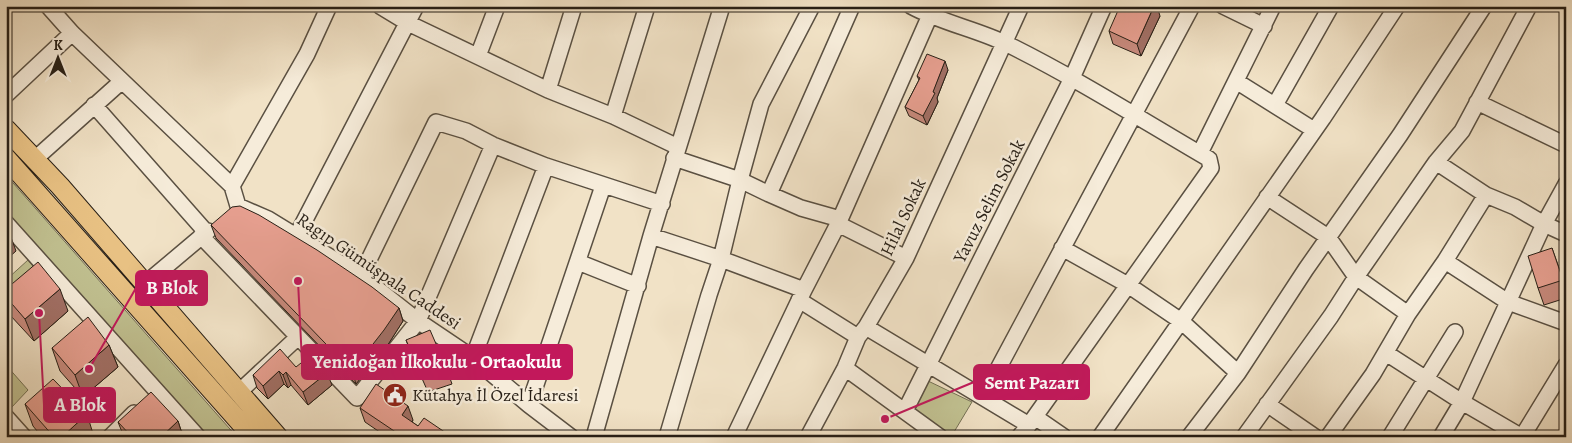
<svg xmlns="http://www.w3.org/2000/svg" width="1572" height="443" font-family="Alegreya,serif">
	<rect width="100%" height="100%" fill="#f1e2c6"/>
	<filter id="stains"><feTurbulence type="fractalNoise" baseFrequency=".004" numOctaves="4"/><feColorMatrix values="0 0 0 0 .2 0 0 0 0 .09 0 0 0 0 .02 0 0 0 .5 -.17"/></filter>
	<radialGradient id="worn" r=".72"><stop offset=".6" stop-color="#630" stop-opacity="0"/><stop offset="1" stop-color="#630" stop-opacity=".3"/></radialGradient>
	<path fill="#c1c191" stroke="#747054" d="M6 175 237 437H200L6 223Z
		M28 260 36 270 6 299V280Z
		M6 365 28 390 11 408 6 403Z
		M926 380 972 402 951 437 912 411Z"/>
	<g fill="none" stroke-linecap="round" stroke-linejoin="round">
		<g stroke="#5a5042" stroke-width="18">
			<path id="minor" d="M48 6 72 33 232 186 238 206 268 219 361 276 418 321 473 358 529 405 571 437
				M380 6 408 23 548 90 613 116 678 147
				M812 6 761 104 740 180 769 194 852 6
				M911 6C942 23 976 29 1007 44 1076 78 1142 120 1209 159L1211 168 1029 425 1019 437
				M1223 6 1264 26
				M478 56 497 6
				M1236 81 1314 130
				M548 90 574 6
				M6 95 72 33
				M1477 102 1566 145
				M94 105 206 232
				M1275 105 1331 6
				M613 116 647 6
				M1200 153 1273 6
				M35 159 122 81
				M1436 162 1486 195 1515 207 1544 224 1566 234
				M232 186 307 54 329 6
				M769 194 801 208 840 219
				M1267 197 1328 237 1356 277 1408 314
				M6 223 198 437
				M838 224 906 258
				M201 236 357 398 418 321 493 145
				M651 236 721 259 804 290
				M296 237 416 6
				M1062 248 1128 285 1181 321 1238 373
				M1445 261 1508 302 1566 323
				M578 262 638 286
				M361 276 436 122 466 131 493 145 546 166 662 204
				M145 284 208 231
				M799 300 858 337
				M866 327 1029 425
				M1386 353 1462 402 1522 437
				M473 358 546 166
				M845 368 940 437
				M239 392 298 337
				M983 397 1192 6
				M1267 404 1315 437
				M529 405 603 186
				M905 411 1072 78 1104 6
				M6 417 24 437
				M1035 417 1064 437
				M110 437 134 413
				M594 437 651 236 722 6
				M667 437 709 295 721 259 740 180 674 158
				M734 437 804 290 838 224 934 6
				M808 437 845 368 858 337 866 327 906 258 1021 6
				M1100 437 1323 118 1397 6
				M1189 437 1238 373 1306 269 1400 135 1484 6
				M1244 437 1331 316 1356 277 1436 162 1462 131 1529 6
				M1328 437 1373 374 1408 314 1445 261 1486 195
				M1390 437 1455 332
				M1441 437 1462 402 1544 224 1566 184
				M1522 437 1566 365"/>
		</g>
		<g stroke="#271f16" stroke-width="21">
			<path id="major" d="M6 129 60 186 278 437
				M6 158 253 437"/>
		</g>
		<use href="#minor" stroke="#f6ecda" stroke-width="15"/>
		<use href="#major" stroke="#e8c183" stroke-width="19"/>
	</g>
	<path fill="#c88a7d" stroke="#271f16" d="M1160 16 1141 56 1113 44 1109 31Z
		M948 70 937 98 938 102 927 125 909 116 905 107 919 80 917 76Z
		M211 225 399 308 403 321 389 343 356 384 216 238Z
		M1552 248 1566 288V298L1544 305 1538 288Z
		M6 289 68 311 34 341 10 315 6 304Z
		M406 340 446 367 452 384 428 392 412 356Z
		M109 345 118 367 83 397 60 371 52 348Z
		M296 367 332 385 308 405 291 385 288 388 284 384 268 399 257 388 253 375Z
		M25 404 95 436 42 437 33 426Z
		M360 408 413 420 412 422 418 426 452 437H387L365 422Z
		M178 421 183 437H124L118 422Z"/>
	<path fill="#a27066" stroke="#271f16" d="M1154 6H1157L1160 16 1141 56 1137 44Z
		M945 61 948 70 937 98 938 102 927 125 923 116Z
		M8 229 16 251 6 260V230Z
		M60 289 68 311 34 341 25 319Z
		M399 308 403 321 389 343 356 384 352 371Z
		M109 345 118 367 83 397 75 375Z
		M279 371 284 384 268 399 263 386Z
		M286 372 291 385 288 388 283 375Z
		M327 373 332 385 308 405 303 392Z
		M408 406 413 420 407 429 402 415Z
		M87 414 94 437H62Z
		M178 421 183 437H161Z"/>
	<path fill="#e8a091" stroke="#271f16" d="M1120 6H1154L1137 44 1109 31Z
		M927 54 945 61 933 92 935 93 923 116 905 107 920 78 917 76Z
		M240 206 259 215 317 250 372 287 399 308 384 330 352 371 211 225 232 207Z
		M1552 248 1563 280 1538 288 1528 256Z
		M38 262 60 289 25 319 6 297V289Z
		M88 317 109 345 75 375 52 348Z
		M430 330 446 367 422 375 406 340Z
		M280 349 296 367 311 355 327 373 303 392 286 372 283 375 279 371 263 386 253 375Z
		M53 379 87 414 62 437H54L25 404Z
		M376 384 408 406 402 415 418 426 424 418 452 437H403L360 408Z
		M151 392 178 421 161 437H132L118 422Z"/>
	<defs>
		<g id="civic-disc" transform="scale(1.25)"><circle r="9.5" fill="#8f2418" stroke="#f6ecda"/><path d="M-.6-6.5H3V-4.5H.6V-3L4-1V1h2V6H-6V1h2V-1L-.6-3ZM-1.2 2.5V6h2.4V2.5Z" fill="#fff"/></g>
	</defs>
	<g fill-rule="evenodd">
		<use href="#civic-disc" x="395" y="395"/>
	</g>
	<g text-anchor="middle" stroke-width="5" stroke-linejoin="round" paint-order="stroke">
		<g font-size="18" fill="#271f16" stroke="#f6ecda">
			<text transform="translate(989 201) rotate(-63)" y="6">Yavuz Selim Sokak</text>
			<text transform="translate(903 217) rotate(-65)" y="6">Hilal Sokak</text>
			<text transform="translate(379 271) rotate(34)" y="6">Ragıp Gümüşpala Caddesi</text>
		</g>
		<g font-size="18" fill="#271f16" stroke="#f6ecda" text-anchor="start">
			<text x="412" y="401">Kütahya İl Özel İdaresi</text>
		</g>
	</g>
	<path fill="none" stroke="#c2185b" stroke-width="2" d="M89 369L136 288M298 281L302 362M885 419L974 382M39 313L44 405"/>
	<g fill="#c2185b" stroke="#f6ecda" stroke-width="2">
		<circle cx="89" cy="369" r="5"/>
		<circle cx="298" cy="281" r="5"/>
		<circle cx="885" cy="419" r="5"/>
		<circle cx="39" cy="313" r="5"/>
	</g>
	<g fill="#c2185b" stroke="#c2185b" stroke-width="2">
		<rect x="136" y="271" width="71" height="34" rx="5"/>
		<rect x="302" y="345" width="270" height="34" rx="5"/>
		<rect x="974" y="365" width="115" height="34" rx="5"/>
		<rect x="44" y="388" width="71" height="34" rx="5"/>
	</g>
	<g font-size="19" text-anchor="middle" font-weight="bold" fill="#fff">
		<text x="172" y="294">B Blok</text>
		<text x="437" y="368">Yenidoğan İlkokulu - Ortaokulu</text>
		<text x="1032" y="389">Semt Pazarı</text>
		<text x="80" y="411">A Blok</text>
	</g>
	<rect width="1572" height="443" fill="none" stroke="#f1e2c6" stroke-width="25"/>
	<rect x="8" y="8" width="1557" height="428" fill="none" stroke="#271f16" stroke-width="2.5"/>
	<rect x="12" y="12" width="1547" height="418" fill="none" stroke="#271f16"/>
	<g transform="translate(58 58)" stroke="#f6ecda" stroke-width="4" paint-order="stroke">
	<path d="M0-4L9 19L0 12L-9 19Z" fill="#271f16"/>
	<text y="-8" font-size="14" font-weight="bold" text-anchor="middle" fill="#271f16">K</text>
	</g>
	<rect width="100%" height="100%" filter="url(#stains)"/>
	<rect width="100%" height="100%" fill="url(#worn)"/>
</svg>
